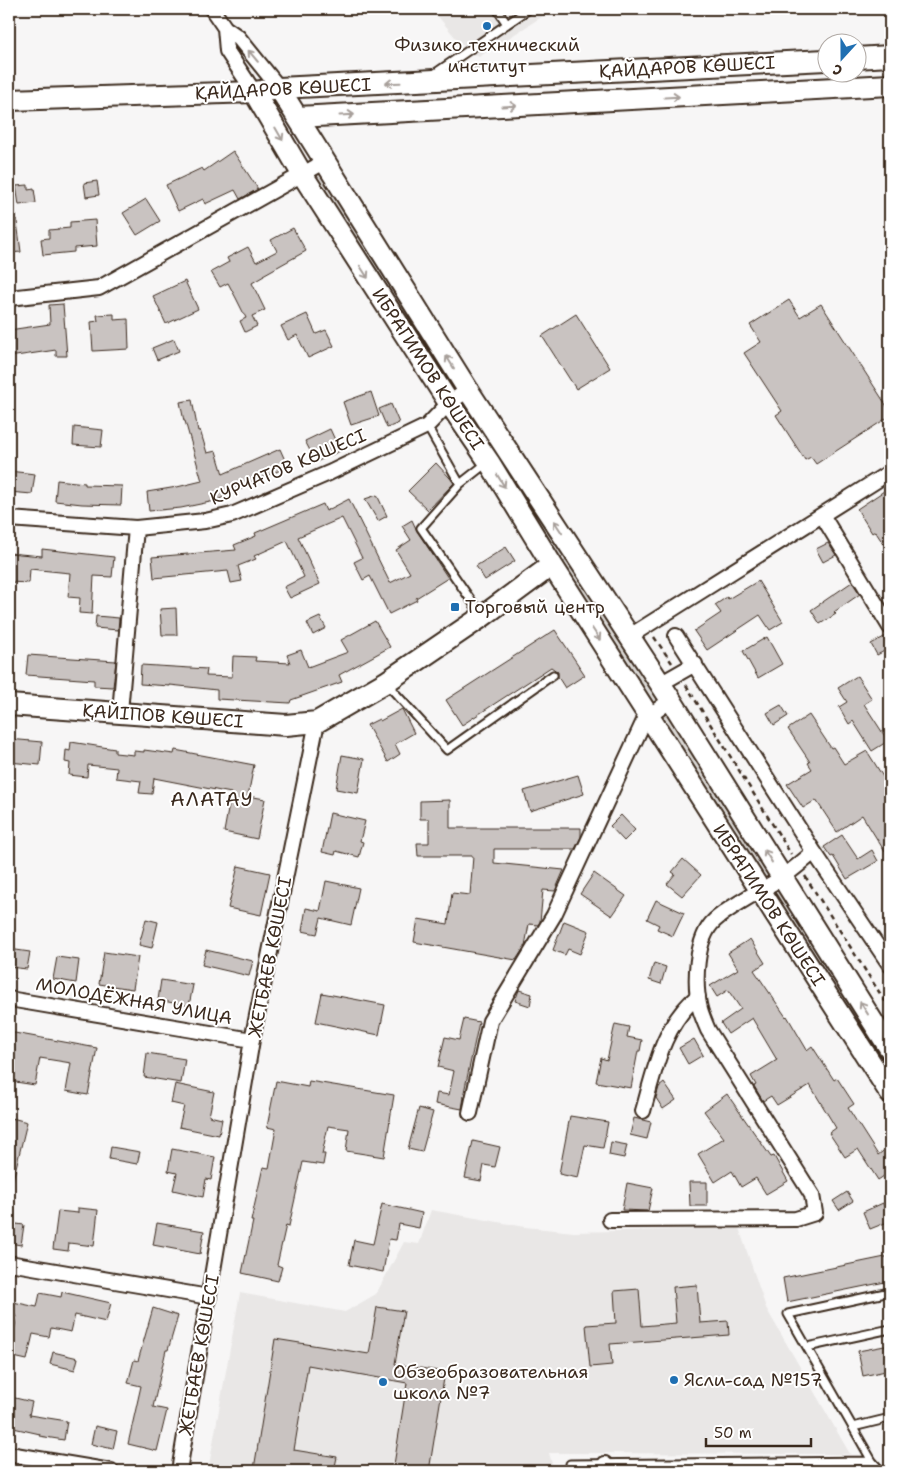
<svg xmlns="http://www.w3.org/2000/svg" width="899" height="1480" font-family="'Shantell Sans',sans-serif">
	<rect width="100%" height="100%" fill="#f7f6f6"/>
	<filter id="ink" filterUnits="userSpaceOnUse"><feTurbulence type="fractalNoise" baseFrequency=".02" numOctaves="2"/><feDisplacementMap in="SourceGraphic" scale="10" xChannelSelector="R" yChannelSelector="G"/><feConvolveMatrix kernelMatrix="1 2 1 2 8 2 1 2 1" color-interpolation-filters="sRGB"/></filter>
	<g filter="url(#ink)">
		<path fill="#e9e7e6" d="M432 9H554L479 57 459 42Z
			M431 1210 525 1227 574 1232 739 1228 766 1308 850 1454 549 1453 554 1471H208L240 1293 345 1312 376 1294 404 1242 419 1244Z"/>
		<path fill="#dbd9d6" stroke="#8b827a" d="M319 166 466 390 450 401 304 175Z
			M468 392 572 552 555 561 452 403Z
			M575 556 667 699 651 710 557 565Z
			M670 703 890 1052V1088L653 715Z"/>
		<path fill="#c9c3c1" stroke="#3b2a1e" d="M233 151 258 189 240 199 235 190 205 204 203 199 178 211 166 185 202 168 204 171Z
			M97 181 99 195 86 197 84 183Z
			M28 185V190L34 189 36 203 19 205 16 186Z
			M146 199 160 221 137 235 123 213Z
			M9 214H16L21 252 9 253Z
			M95 220 97 246 74 248V252L43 255 41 239 49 238V230L70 228V222Z
			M293 228 306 251 263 275 264 276 252 283 265 310 252 316 257 326 245 332 240 321 246 318 236 298 228 283 220 287 211 272 229 262 227 258 248 247 256 262 277 251 271 240Z
			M185 281 198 309 166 324 153 296Z
			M789 300 800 317 821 304 890 411V416L816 464 811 457 805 460 776 415 782 411 744 353 761 342 750 325Z
			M63 304 67 356H56V350L9 357V330L50 324 49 305Z
			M114 314V320L128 319 129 349 93 351 91 322 98 321 97 315Z
			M307 314 316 334 326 330 334 346 308 358 297 335 288 340 281 326Z
			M576 314 610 368 576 389 542 336Z
			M174 339 179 351 157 360 152 348Z
			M371 392 379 416 351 425 343 402Z
			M192 400 198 431 200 430 207 453 216 451 223 474 280 449 288 467 256 480 257 482 215 501 181 508 149 511 147 492 177 487 202 481 185 421H184L180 402Z
			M391 404 399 423 387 428 379 409Z
			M74 427 103 430 101 447 73 445Z
			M330 429 340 451 316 462 305 441Z
			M436 463 450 478 454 483 428 510 408 491Z
			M9 471 35 474 32 494 9 492Z
			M57 480 85 483V485L122 486 121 505 82 504 55 501Z
			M890 487V554L875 531 872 533 857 509Z
			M377 495 387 516 378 521 365 499Z
			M349 499 390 583 410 573 396 550 411 540 402 526 412 520 417 531 448 578 416 598 417 600 389 614 370 576 363 580 354 562 362 558 342 518 298 537 320 584 290 598 284 587 304 577 287 541 254 556 256 559 238 566 242 581 231 583 228 571 154 578 152 557 236 550 234 545 256 536 255 533 323 504 326 511Z
			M828 543 836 555 823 562 816 549Z
			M506 547 515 561 485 580 476 566Z
			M42 549 114 557 112 577 94 576 92 614 79 613 80 598 68 597 70 573 30 569 29 583 9 582V553L42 556Z
			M758 581 783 622 770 630 760 615 707 650 694 631 721 613 715 605 727 597 728 599Z
			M852 582 860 594 834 612 836 614 820 624 811 610Z
			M176 608 177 635H162L160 609Z
			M96 616 119 618 118 630 95 628Z
			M320 617 326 628 313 635 307 623Z
			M375 621 390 647 339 675 342 682 291 700 290 703 217 699V690L170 685V686L140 684 141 665 207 669 206 676 232 677 233 656 256 657 255 661 290 663 287 655 301 650 308 667 348 652 341 640Z
			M555 630 585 675 565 688 558 677V672L551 667 462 725 446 700Z
			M888 635 890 636V648L877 655 871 644Z
			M767 637 782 664 758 678 743 651Z
			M28 655 116 661 113 687 94 686V680L26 675Z
			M857 676 872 699 864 704 888 741 872 751 853 721 849 724 839 707 847 702 838 688Z
			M781 705 788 716 774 725 767 713Z
			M402 709 414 733 395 744 400 754 388 762 367 725 379 719 380 721Z
			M809 715 831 748 833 747 844 764 867 751 890 788V860L862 815 837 832 816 800 803 808 787 784 812 769 808 763 810 762 788 729Z
			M9 739 42 742 40 765 9 762Z
			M71 742 115 749V753L134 755V751L144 752V750L174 754 175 750 254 765 248 796 265 799 257 839 224 832 231 793 154 778 152 794 139 793 141 781 116 778 117 768 88 765 87 777 69 775 70 763 65 762 66 750 70 751Z
			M342 755 364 759 358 793 336 789Z
			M578 775 584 794 530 811 524 791Z
			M450 800V828H581V837L575 849H494V863L564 870 555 891 543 890 540 922 538 925 529 924 525 946 516 960 414 942 418 919 448 924 452 893 470 895 473 856H418L417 843H429V819H420V801Z
			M330 813 365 821 360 841 363 842 359 857 336 851 335 855 322 852Z
			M621 815 635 830 624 841 610 826Z
			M842 835 858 859 872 850 878 861 847 879 833 856 831 857 824 847Z
			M683 859 701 875 682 896 667 884 675 874 672 872Z
			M238 866 270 873 261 915 228 908Z
			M594 873 626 896 612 916 580 894Z
			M326 881 359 888 351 925 321 918 317 934 302 931 306 908 320 911Z
			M656 900 684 913 673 936 657 929 659 925 647 919Z
			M146 919 158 922 152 948 139 945Z
			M564 921 589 931 580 954 568 949 565 955 553 950Z
			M750 939 765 963 754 970 786 1017 787 1016 807 1050 812 1046 834 1080 837 1078 854 1104 848 1108 878 1155 890 1146V1172L878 1180 858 1149 845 1157 829 1133 836 1128 810 1085 777 1105 771 1096 763 1101 754 1086 756 1085 751 1076 777 1060 752 1018 728 1034 721 1023 741 1009 728 990 717 997 710 986 738 969 728 953Z
			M9 949 30 952 27 969 9 967Z
			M206 950 253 961 249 976 202 965Z
			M104 952 138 957 133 989 99 984Z
			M57 957 79 960 76 983 53 979Z
			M654 963 666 967 661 984 649 980Z
			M161 980 193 985 189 1006 158 1000Z
			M519 990 532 994 530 1006 515 1001Z
			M322 993 385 1005 379 1035 316 1022Z
			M464 1019 479 1022 463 1097H464L462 1109 435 1104 437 1093 449 1095 454 1071 438 1067 445 1037 459 1040Z
			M615 1024 629 1027 627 1037 642 1040 640 1051H638L631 1088 596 1082 601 1058 607 1060Z
			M9 1032 97 1048 88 1095 66 1091 71 1063 40 1058 35 1085 9 1081Z
			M694 1039 703 1055 688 1064 679 1048Z
			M147 1053 185 1059 181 1083 144 1077Z
			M276 1081 308 1087 309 1081 394 1095 384 1157 346 1151 349 1129 328 1126 322 1154H325L323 1165 303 1162 289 1226 286 1225 277 1265 282 1267 278 1281 242 1273 253 1221H251L263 1167 269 1168 276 1129 267 1127Z
			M664 1083 676 1100 663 1109 656 1098 659 1087Z
			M175 1084 214 1092 209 1116 222 1119 219 1135 179 1127 184 1106 171 1103Z
			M727 1094 771 1157 774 1156 788 1181 766 1194 756 1178 741 1187 732 1171 715 1182 698 1154 724 1138 704 1111Z
			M419 1108 433 1112 422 1152 408 1149Z
			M570 1116 608 1122 603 1148 585 1145 578 1178 559 1174Z
			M12 1118 27 1122 13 1180 9 1179V1129Z
			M634 1118 651 1122 647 1139 630 1135Z
			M473 1141 500 1147 495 1167 484 1165 481 1181 465 1178Z
			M611 1142 627 1145 624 1158 609 1155Z
			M111 1147 140 1152 137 1164 109 1159Z
			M172 1149 215 1157 211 1180 206 1179 203 1197 173 1190 177 1173 168 1171Z
			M689 1182H707V1206H690Z
			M627 1183 653 1188 648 1211 622 1210Z
			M847 1192 853 1201 839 1210 833 1201Z
			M883 1203 890 1221 870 1229 863 1212Z
			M382 1204 422 1213 419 1228 399 1224 396 1240 389 1239 383 1272 349 1265 354 1240 373 1244Z
			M78 1208 98 1210 94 1246 69 1243 68 1251 53 1249 58 1211 78 1213Z
			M9 1223 24 1225 21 1245 9 1243Z
			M157 1223 204 1231 200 1254 153 1245Z
			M890 1256V1281L787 1302 783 1278Z
			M697 1285 700 1323 728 1321 729 1335 610 1344 612 1365 590 1367 586 1325 616 1323 614 1291 639 1289 642 1326 676 1323 673 1287Z
			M62 1292 111 1303 106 1322 75 1315 71 1332 51 1328 49 1337 33 1334 27 1360 9 1356 17 1316 10 1314 13 1302 37 1307 40 1293 61 1297Z
			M377 1307 404 1311 395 1364 445 1372 429 1471H393L407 1383 308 1365 294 1450 337 1457 334 1471H269L254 1469 275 1339 369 1354Z
			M153 1308 178 1316 168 1350H166L153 1407 167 1410 157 1451 128 1444 141 1386 128 1383 134 1360 138 1361Z
			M890 1345V1370L863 1376 858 1351Z
			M53 1352 78 1358 75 1370 50 1364Z
			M11 1397 32 1402 29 1415 67 1421 64 1440 39 1436 40 1434 9 1427V1407Z
			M95 1426 117 1431 113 1449 91 1444Z"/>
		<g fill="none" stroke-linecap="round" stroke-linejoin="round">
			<g stroke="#3b2a1e" stroke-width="11">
				<path id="lane" d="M497 9 507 24
					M434 74 529 9
					M427 426 460 484
					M482 616 421 528 460 484 488 462
					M386 683 447 750 553 675
					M807 1347 890 1329
					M853 1427 890 1418
					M570 1464 872 1461
					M881 1471 872 1461 788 1314 890 1292"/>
			</g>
			<g stroke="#3b2a1e" stroke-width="18">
				<path id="street" d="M212 9 225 28 238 37 279 88
					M225 28 227 51 254 92
					M9 298 99 288 326 161
					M822 515 890 627
					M9 519 136 528 205 521 232 515 329 473 427 426 449 403 468 390
					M630 636 890 472
					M676 636 814 852 890 965
					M660 684 695 664
					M120 712 136 528
					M9 999 252 1040
					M643 1111C655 1069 663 1024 698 996
					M470 1113 490 1021 554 915 643 723 649 716 671 700
					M610 1220 796 1219 815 1213 812 1195 708 1030C705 1023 702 1016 700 1009 694 984 695 938 715 920 733 904 760 891 780 879 792 871 803 861 814 852
					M9 1263 209 1297
					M9 1454 111 1471
					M605 1464 607 1471
					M179 1471 252 1040 317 722"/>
			</g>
			<g stroke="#3b2a1e" stroke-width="24">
				<path id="secondary" d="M856 58 890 56
					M279 88 468 390 671 700 890 1049
					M254 92 302 174 449 403 489 462 552 565 890 1093
					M9 100 254 92 279 88 826 60
					M298 117 890 85
					M9 705 286 725 317 722 386 682 483 616 552 565"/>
			</g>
			<path stroke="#3b2a1e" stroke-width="2.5" stroke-dasharray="5 4" stroke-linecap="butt" d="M654 637 672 663
				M686 685 791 854
				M805 876 890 1009"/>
			<use href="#lane" stroke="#fff" stroke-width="7"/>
			<use href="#street" stroke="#fff" stroke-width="14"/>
			<use href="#secondary" stroke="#fff" stroke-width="20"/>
		</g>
		<defs><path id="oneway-shaft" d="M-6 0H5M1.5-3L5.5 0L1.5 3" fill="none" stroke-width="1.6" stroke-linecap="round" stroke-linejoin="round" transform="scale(1.25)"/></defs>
		<g stroke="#a79f9a">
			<use href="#oneway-shaft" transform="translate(253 56) rotate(-130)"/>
			<use href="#oneway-shaft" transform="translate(393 83) rotate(178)"/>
			<use href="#oneway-shaft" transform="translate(672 97) rotate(-3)"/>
			<use href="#oneway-shaft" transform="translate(509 106) rotate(-3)"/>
			<use href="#oneway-shaft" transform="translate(347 115) rotate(-3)"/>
			<use href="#oneway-shaft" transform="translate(279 134) rotate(60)"/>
			<use href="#oneway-shaft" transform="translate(364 272) rotate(57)"/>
			<use href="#oneway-shaft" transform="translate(450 362) rotate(-122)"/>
			<use href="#oneway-shaft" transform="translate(501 481) rotate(58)"/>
			<use href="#oneway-shaft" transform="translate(558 527) rotate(-123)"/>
			<use href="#oneway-shaft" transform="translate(596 634) rotate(57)"/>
			<use href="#oneway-shaft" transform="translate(768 856) rotate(-122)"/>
			<use href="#oneway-shaft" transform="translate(864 1008) rotate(-122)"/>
		</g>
	</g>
	<g fill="#1f6fb2" stroke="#fff" stroke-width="2">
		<circle cx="487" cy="26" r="5"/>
		<rect x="450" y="602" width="10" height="10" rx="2.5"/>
		<circle cx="674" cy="1380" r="5"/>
		<circle cx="383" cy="1382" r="5"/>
	</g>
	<g text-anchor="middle" stroke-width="4" stroke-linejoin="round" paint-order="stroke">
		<g font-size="18" fill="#3b2a1e" stroke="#fff" text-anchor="start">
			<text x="487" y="51" text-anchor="middle">Физико технический<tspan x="487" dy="21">институт</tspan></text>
			<text x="465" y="613">Торговый центр</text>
			<text x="393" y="1378">Обзеобразовательная<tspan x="393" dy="21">школа №7</tspan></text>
			<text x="684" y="1386">Ясли-сад №157</text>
		</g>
		<g font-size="18" fill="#3b2a1e" stroke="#fff">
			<text transform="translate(687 67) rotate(-3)" y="6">ҚАЙДАРОВ КӨШЕСІ</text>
			<text transform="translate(283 89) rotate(-3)" y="6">ҚАЙДАРОВ КӨШЕСІ</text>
			<text transform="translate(428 369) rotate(57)" y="6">ИБРАГИМОВ КӨШЕСІ</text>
			<text transform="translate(288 467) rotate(-23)" y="6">КУРЧАТОВ КӨШЕСІ</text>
			<text transform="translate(163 716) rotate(4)" y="6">ҚАЙІПОВ КӨШЕСІ</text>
			<text transform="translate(769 905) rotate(57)" y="6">ИБРАГИМОВ КӨШЕСІ</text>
			<text transform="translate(270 957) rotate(-79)" y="6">ЖЕТБАЕВ КӨШЕСІ</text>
			<text transform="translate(134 1001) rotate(10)" y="6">МОЛОДЁЖНАЯ УЛИЦА</text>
			<text transform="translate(199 1355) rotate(-80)" y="6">ЖЕТБАЕВ КӨШЕСІ</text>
		</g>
		<g font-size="20" letter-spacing="1" fill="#3b2a1e" stroke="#fff">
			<text x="212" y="806">АЛАТАУ</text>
		</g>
	</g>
	<rect width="899" height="1480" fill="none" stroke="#fff" stroke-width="30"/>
	<rect x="15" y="15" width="869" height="1450" fill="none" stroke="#3b2a1e" stroke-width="2" filter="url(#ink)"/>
	<g transform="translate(842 58) rotate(201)"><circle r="24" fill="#ffffff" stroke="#b1aaa5"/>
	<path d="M0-4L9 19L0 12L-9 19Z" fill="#1f6fb2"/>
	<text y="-8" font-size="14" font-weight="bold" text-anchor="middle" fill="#3b2a1e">С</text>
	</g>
	<path d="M706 1438v8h105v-8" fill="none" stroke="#3b2a1e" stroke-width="2.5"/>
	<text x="714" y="1438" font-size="15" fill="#3b2a1e" stroke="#ffffff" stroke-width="4" paint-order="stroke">50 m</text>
</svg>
